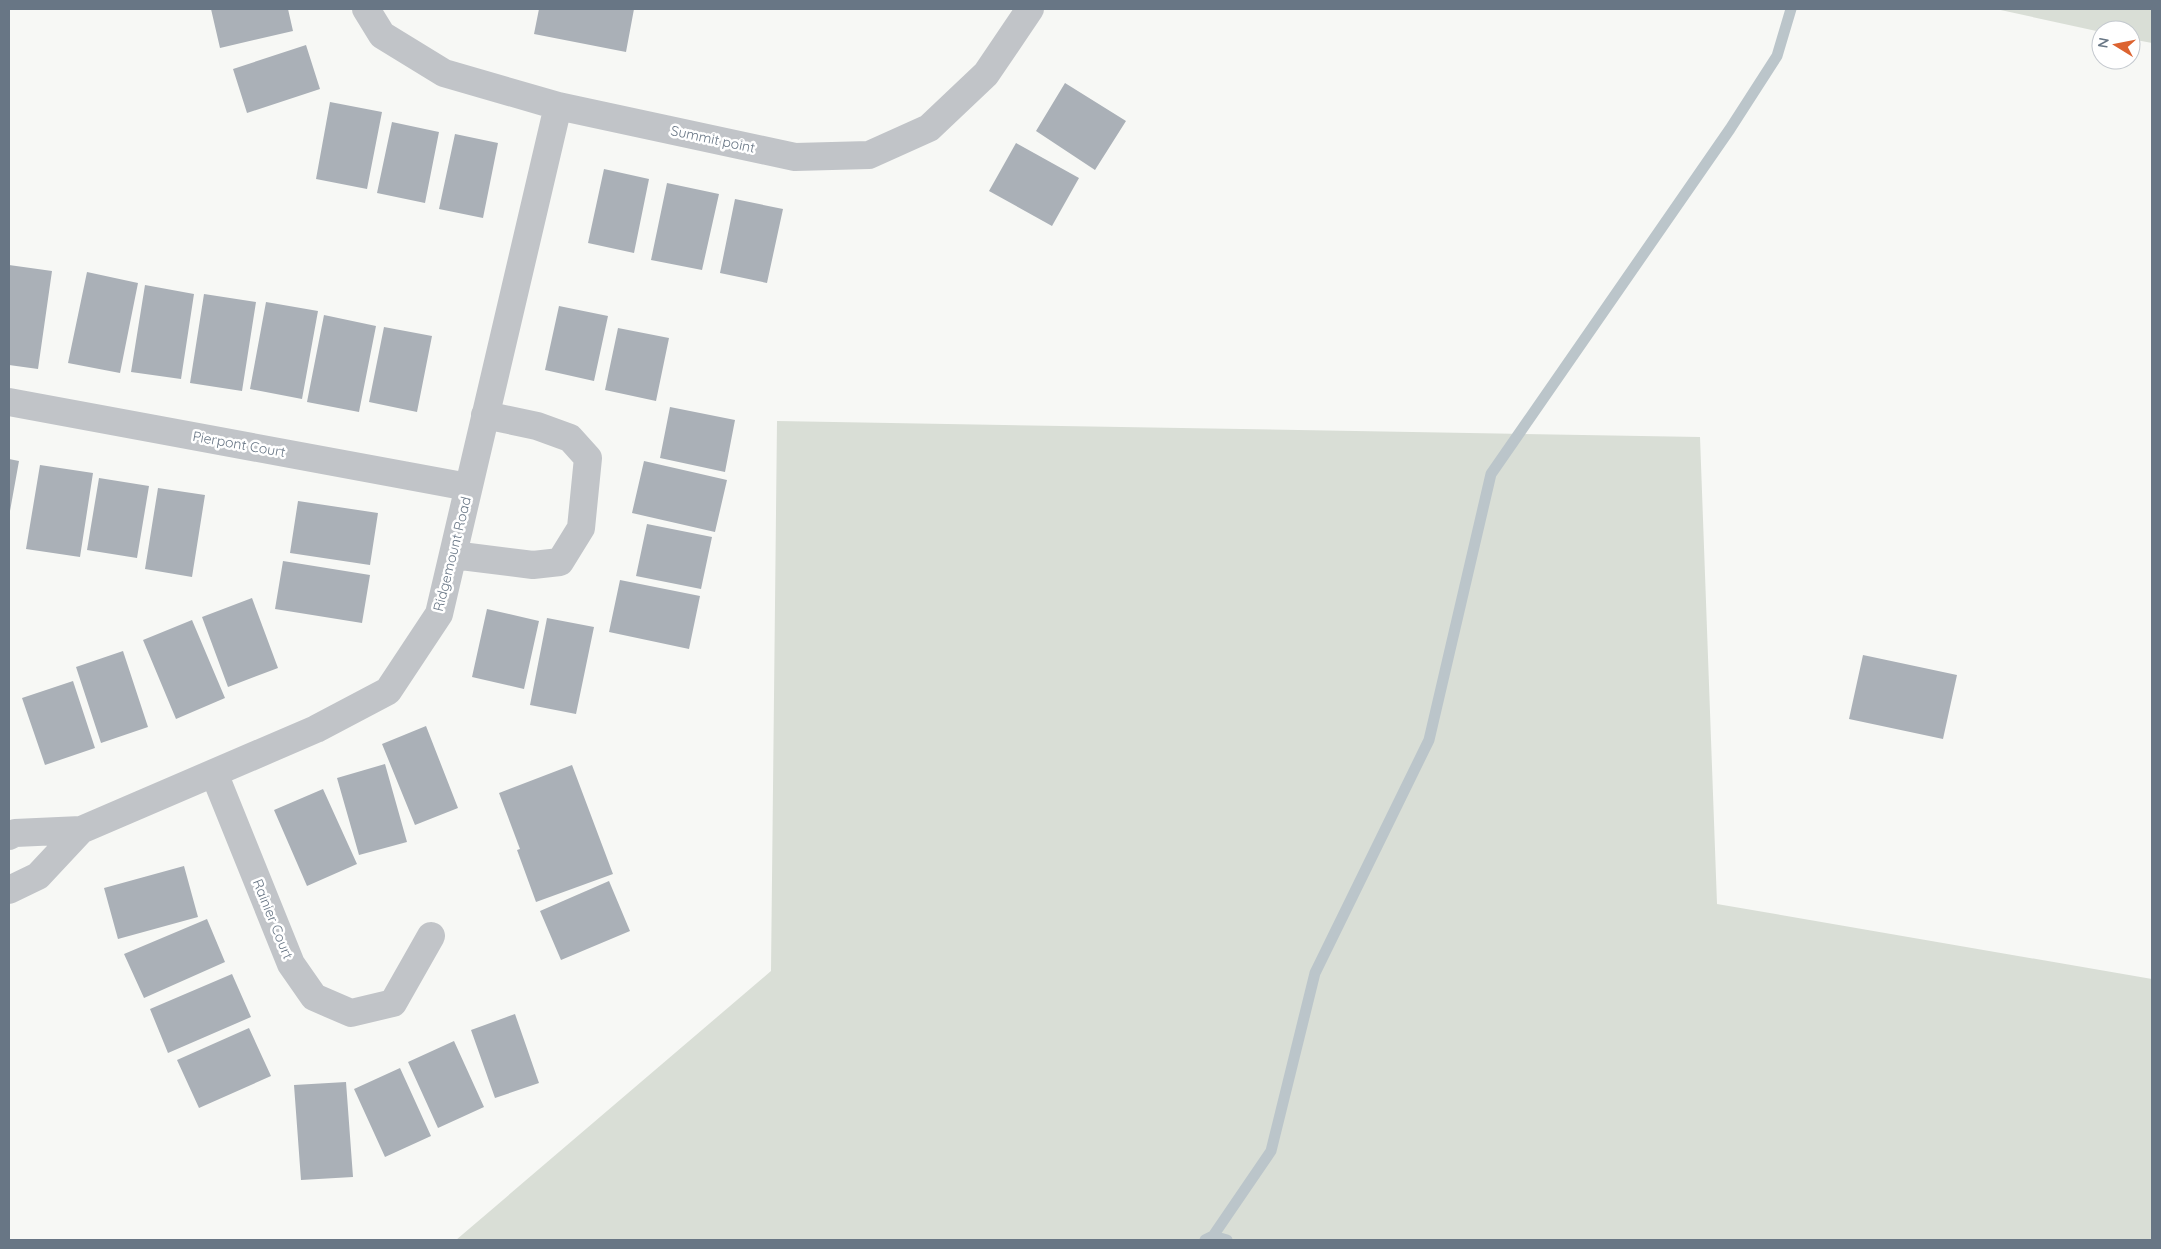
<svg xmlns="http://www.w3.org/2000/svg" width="2161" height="1249" font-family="Quicksand,sans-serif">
	<rect width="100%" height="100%" fill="#f7f8f5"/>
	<path fill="#d9ded6" d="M1996 9H2152V43L2131 39V30H2101V32Z
		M777 421 1700 437 1717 904 2152 979V1240H456L771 971Z"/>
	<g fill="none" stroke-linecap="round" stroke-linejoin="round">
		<path stroke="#bbc5ca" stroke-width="11" d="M1213 1236 1227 1240
			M1205 1240 1213 1236 1271 1151 1315 973 1429 740 1491 474 1730 129 1777 56 1791 9"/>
	</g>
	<path fill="#aab0b7" d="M211 9H288L293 31 220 48Z
		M539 9H634L626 52 534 34Z
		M306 45 320 89 247 113 233 69Z
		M1065 83 1126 121 1095 170 1036 131Z
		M330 102 382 112 367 189 316 179Z
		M392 122 439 132 425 203 377 193Z
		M455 134 498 143 483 218 439 209Z
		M1016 143 1079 178 1052 226 989 191Z
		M604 169 649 179 634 253 588 243Z
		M667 183 719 194 702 270 651 260Z
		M735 199 783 209 767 283 720 273Z
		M9 265 52 271 38 369 9 365Z
		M87 272 138 283 120 373 68 363Z
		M145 285 194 294 181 379 131 372Z
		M204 294 256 302 242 391 190 383Z
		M266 302 318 311 302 399 250 389Z
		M559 306 608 316 594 381 545 370Z
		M324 315 376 326 359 412 307 402Z
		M384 327 432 336 417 412 369 402Z
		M618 328 669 338 656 401 605 390Z
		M670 407 735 420 725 472 660 458Z
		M9 459 19 461 10 511 9 510Z
		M644 461 727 480 715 532 632 513Z
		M40 465 93 473 80 557 26 549Z
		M99 478 149 486 137 558 87 550Z
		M158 488 205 495 192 577 145 569Z
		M298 501 378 513 370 565 290 553Z
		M647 524 712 537 701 589 636 576Z
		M283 561 370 575 362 623 275 609Z
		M620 580 700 596 689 649 609 632Z
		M252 598 278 668 228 687 202 617Z
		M487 609 539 621 524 689 472 677Z
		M547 618 594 627 576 714 530 705Z
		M192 620 225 698 176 719 143 640Z
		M123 651 148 727 101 743 76 667Z
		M1863 655 1957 675 1943 739 1849 719Z
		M73 681 95 748 45 765 22 698Z
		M426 726 458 808 415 825 382 744Z
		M385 764 407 842 359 855 337 778Z
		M572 765 613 874 536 902 517 850 520 849 499 793Z
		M323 789 357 864 307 886 274 810Z
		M184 866 198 917 118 939 104 888Z
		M609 881 630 931 561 960 540 911Z
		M207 919 225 962 144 998 124 954Z
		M232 974 251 1017 168 1053 150 1009Z
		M515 1014 539 1083 495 1098 471 1030Z
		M249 1028 271 1076 199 1108 177 1060Z
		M454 1041 484 1107 438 1128 408 1062Z
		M400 1068 431 1136 385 1157 354 1089Z
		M346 1082 353 1177 301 1180 294 1085Z"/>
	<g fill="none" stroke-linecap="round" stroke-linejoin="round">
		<path stroke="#c1c4c8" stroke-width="28" d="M366 9 382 35 444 73 558 106 795 157 869 155 929 128 986 74 1030 9
			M9 402 468 487
			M453 555 533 565 560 562 581 528 588 458 570 438 537 426 485 415
			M214 773 291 964 314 997 351 1013 393 1003 431 936
			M9 836 15 833 81 830 316 729 388 691 439 614 558 106
			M9 890 38 876 81 830"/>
	</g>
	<g text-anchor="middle" stroke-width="5" stroke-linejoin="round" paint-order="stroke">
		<g font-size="14" fill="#687685" stroke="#fff">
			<text transform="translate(713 139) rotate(12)" y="5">Summit point</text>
			<text transform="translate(239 444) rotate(10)" y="5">Pierpont Court</text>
			<text transform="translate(452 554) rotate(-76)" y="5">Ridgemount Road</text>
			<text transform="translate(273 919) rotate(68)" y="5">Rainier Court</text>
		</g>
	</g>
	<rect width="2161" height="1249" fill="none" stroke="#687685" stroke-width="20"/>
	<g transform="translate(2116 45) rotate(280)"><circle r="24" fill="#ffffff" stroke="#c3c8ce"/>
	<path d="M0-4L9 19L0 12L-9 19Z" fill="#dc6330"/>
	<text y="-8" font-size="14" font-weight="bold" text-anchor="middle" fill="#687685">N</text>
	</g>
</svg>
